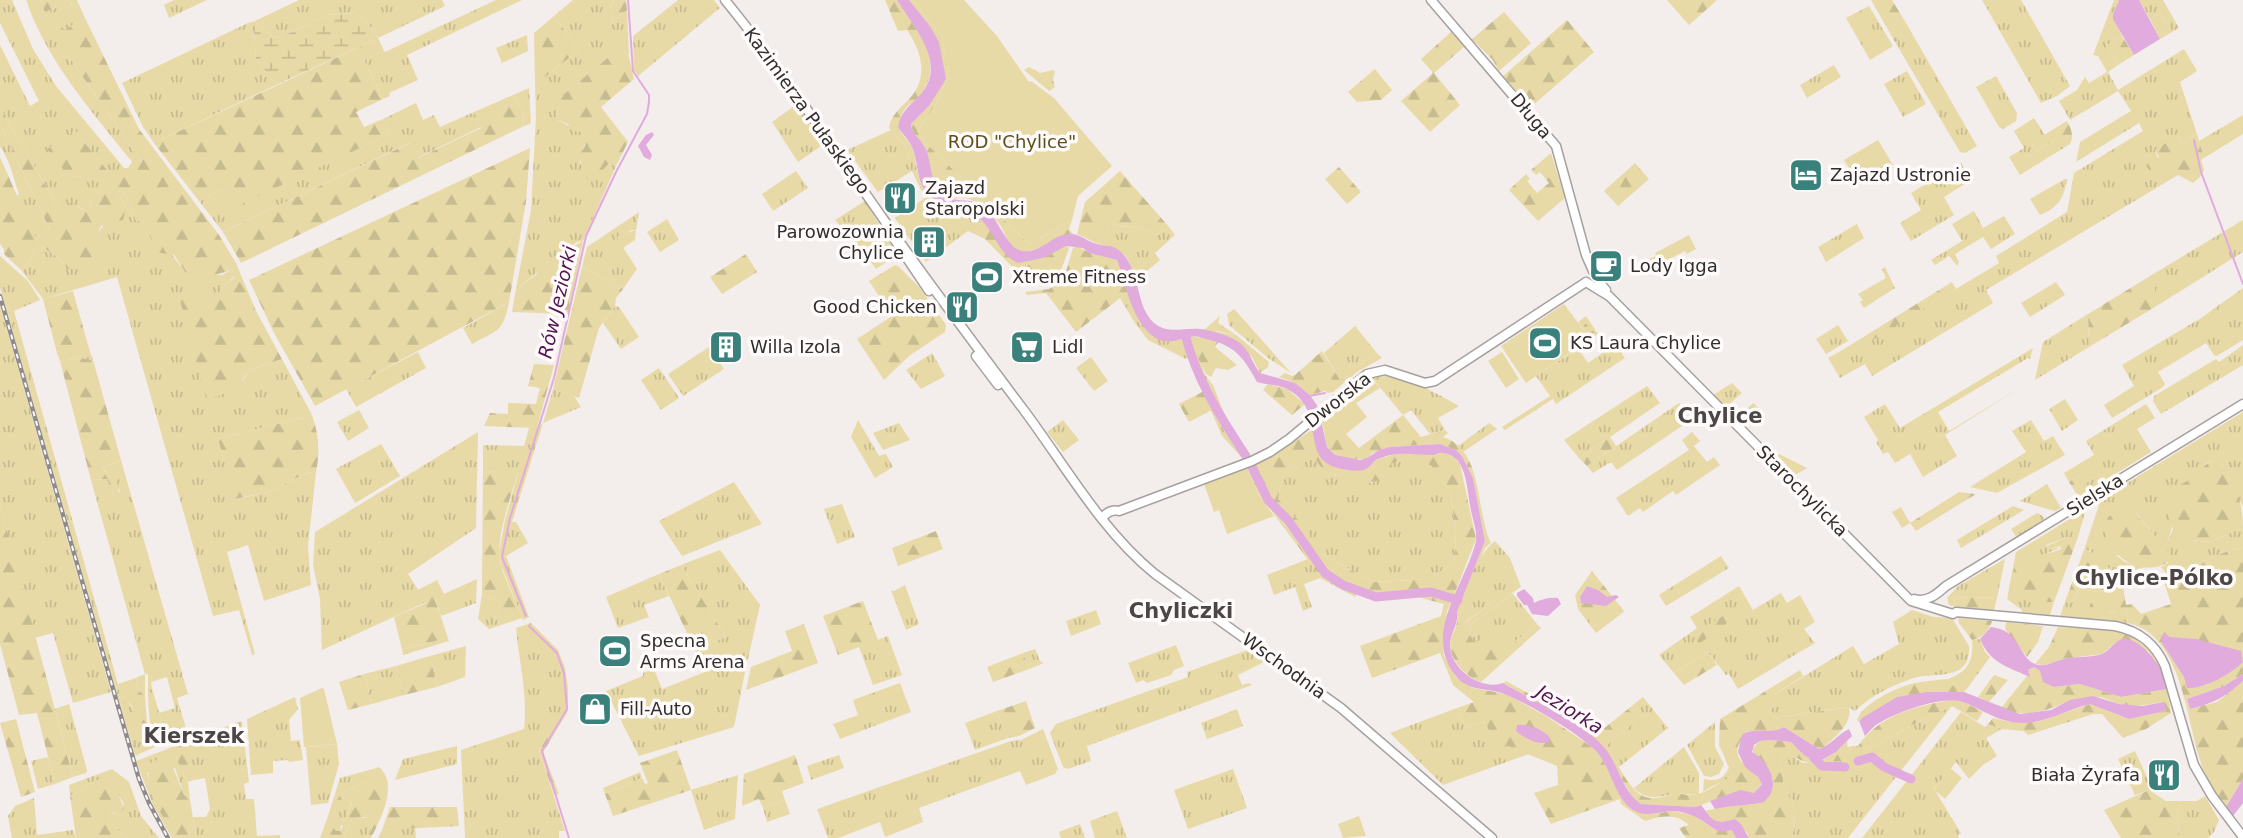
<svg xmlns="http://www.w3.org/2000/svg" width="2243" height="838" font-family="'DejaVu Sans',sans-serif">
	<defs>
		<pattern id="grass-tufts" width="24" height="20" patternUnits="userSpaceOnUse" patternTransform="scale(1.75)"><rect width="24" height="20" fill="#e8daa7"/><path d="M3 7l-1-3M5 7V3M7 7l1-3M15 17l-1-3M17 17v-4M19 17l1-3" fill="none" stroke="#c7bb90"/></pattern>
		<pattern id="forest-firs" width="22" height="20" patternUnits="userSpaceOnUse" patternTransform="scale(1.75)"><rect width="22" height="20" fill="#e8daa7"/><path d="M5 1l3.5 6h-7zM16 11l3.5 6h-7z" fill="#c7bb90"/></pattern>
		<pattern id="wetland-marsh" width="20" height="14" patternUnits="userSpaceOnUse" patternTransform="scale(1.75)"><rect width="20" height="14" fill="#e8daa7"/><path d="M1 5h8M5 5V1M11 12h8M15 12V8" fill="none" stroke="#c7bb90"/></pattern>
		<pattern id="park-dots" width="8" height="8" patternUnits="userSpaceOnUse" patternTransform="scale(1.75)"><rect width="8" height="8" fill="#e8daa7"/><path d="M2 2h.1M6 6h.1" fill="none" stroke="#c7bb90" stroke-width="1.8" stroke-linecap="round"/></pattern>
	</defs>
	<rect width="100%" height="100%" fill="#f3edec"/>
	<path fill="url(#grass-tufts)" d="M0 0H12L33 49 56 86 124 168H128L132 162C91 110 48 63 26 0H40L46 12 60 6 73 7 69 0H77L85 18 63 31 69 57 142 162 116 182 75 131 48 149 68 176C82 176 97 178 106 189L90 197 91 209 86 211 78 206 59 209 0 107V45L30 106 39 101 0 23Z
		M174 0H207L169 18 164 5Z
		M299 0H442L445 6 378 38 366 21 355 12 337 15 329 14 279 38 270 35 255 21Z
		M496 0H522L407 55 418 80 389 93 390 96 383 99 364 60 384 51 385 52Z
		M573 0H615L610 4 613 21 627 10 629 57 624 50 556 110 557 120 582 132 586 139 580 162 584 171 598 172 610 164 616 166 583 241 577 242 516 289 531 210 536 117 535 85 579 50 554 16Z
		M678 0H714L720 8 638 76 634 70 633 36Z
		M1982 0H2021L2070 86 2057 96 2041 103Z
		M2114 0H2119L2113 14 2122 36 2107 45 2118 65 2108 72 2118 90 2184 49 2197 71 2180 82 2197 134 2182 143 2178 137 2155 151 2168 181 1986 290 1993 303 1872 376 1865 364 1840 378 1828 358 1844 349 1848 354 1999 263 1996 256 2067 212 2074 173 2143 131 2139 123 2076 162 2080 142 2131 111 2118 91 2070 120 2059 101 2077 90 2085 77 2089 83 2107 72 2098 56 2093 55Z
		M2139 0H2163L2179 28 2172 32 2160 13 2150 19Z
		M1869 6 1893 46 1870 60 1846 18Z
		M248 23 254 32 256 59 276 85 154 143 143 127 122 83Z
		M1906 23 1977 146 1965 153 1960 152 1895 42 1903 37 1897 28Z
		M527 35 528 51 502 63 496 48Z
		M1834 65 1841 77 1807 98 1800 85Z
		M1907 71 1926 104 1903 117 1884 84Z
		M1996 76 2017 113 2016 121 2003 129 1999 127 1976 87Z
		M529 88 531 123 522 127C527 115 519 106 513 95Z
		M416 103 423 120 434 115 440 127 474 112 481 127 417 158 409 143 223 232 199 201 225 189 235 206 390 134 383 119Z
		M797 104 824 141V144L798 162 772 122Z
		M2243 115V134L2204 158 2199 141Z
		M2034 118 2045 135 2031 143 2036 151 2056 139 2067 146 2020 175 2009 157 2024 148 2014 131Z
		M0 123 49 228 36 239 16 196 19 194C13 178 10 159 0 147Z
		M891 130 904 144 910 159 915 156C921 220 961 192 990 229L985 239 968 231 926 262 895 218 925 198 912 171 878 192 847 150Z
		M1961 163 1971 180 1944 197 1954 215 1911 241 1900 223 1921 210 1911 193Z
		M796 171 808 188 773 211 762 194Z
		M2065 179H2067C2064 198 2058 208 2040 215L2030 199Z
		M122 188 136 220 147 222 185 272 222 275 233 269 235 276 224 286 214 302 243 381 249 370 282 359 312 415 218 439 236 499 268 492 307 473 316 472 308 546 311 585 264 601 248 545 227 552 255 654 252 655 239 610 213 616 117 277 43 299 22 271 33 256 38 244 62 260 64 264 96 248C93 228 112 219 126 208L118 192Z
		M865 201 895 251V256L876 269C864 251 849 237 835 220Z
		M1974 211 1983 228 2004 216 2015 234 1991 249 1983 237 1955 254 1959 262 1957 266 1949 256 1935 265 1931 260 1962 241 1952 224Z
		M639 212 636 230H632L617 238 637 269 623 289 582 267 587 247Z
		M667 219 679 240 660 252 647 232Z
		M2243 220V252L2155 307V273Z
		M1111 224 1143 229 1158 235 1169 227 1175 235 1155 253 1160 260 1135 281C1130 256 1123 248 1098 244L1103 233Z
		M1857 224 1864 238 1826 262 1818 247Z
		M0 256 28 281 40 300 14 311 123 702 129 703 142 723 147 724 155 747 135 756 0 288Z
		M1885 267 1895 288 1864 308 1860 302 1863 300 1858 294 1886 278 1882 269Z
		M2056 282 2065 295 2030 317 2021 303Z
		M2243 288V340L2217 356 2214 355 2206 343 2158 372 2165 384 2163 387 2112 418 2104 405 2134 386 2122 365 2201 318Z
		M1128 292C1140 324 1149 348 1188 338L1197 352 1205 375 1213 385 1227 421 1250 455 1243 459 1222 436 1188 358 1186 359 1148 340 1135 323 1120 298Z
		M509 302C503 333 497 330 472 344L463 328Z
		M0 305 111 692 73 703 53 633 35 638 0 504Z
		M615 306 619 307 639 337 621 349 603 323Z
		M1234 309 1236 311 1291 373 1268 358 1229 325 1227 314Z
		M2088 314 2089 347 2035 380 2043 342Z
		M1220 316 1218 323 1236 335 1217 331 1211 333 1204 330Z
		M1838 325 1848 341 1826 354 1816 339Z
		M1355 326 1376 352 1358 367 1351 366 1347 369V376L1340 380 1324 353Z
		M1615 344 1625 358 1556 404 1553 399 1505 430 1502 427 1550 396 1536 376 1578 348 1588 363Z
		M2243 345V365L2161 414 2153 401 2154 396 2216 359 2219 362Z
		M709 347 724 369 683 396 668 374Z
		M2033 348 2030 359 2028 358 1938 412 1949 431 2026 384 1945 435 1957 456 1923 477 1910 454 1895 463 1888 452 1883 454 1876 442 1878 440 1864 417 1885 404 1900 428Z
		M79 351 90 352 93 360 81 358 60 361 57 353Z
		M418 352 426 368 356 407 346 389Z
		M932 353 945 376 921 389 906 370Z
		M1091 357 1108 381 1094 391 1076 368Z
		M659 368 679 398 661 410 641 380Z
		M1379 376C1406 375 1436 393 1459 406L1438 418 1445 430 1430 434 1411 410 1403 415 1372 378Z
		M1732 383 1742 393 1725 408 1713 395Z
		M1647 386 1660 403 1579 458 1564 440Z
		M553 389 574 396 581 407 543 423 512 522H516L528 543 506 556 529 617 523 620 501 565 499 553 505 520 518 473 483 471V445L524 446 529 428H537L543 423Z
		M2065 399 2078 420 2062 431 2049 409Z
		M1679 403 1685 411 1678 417 1685 424 1617 470 1611 462 1593 473 1587 466Z
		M1753 403 1760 409 1758 416 1749 425 1736 419Z
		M2146 404 2155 418 2137 429 2151 452 2078 497 2074 490 2101 474V463L2069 482 2064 473 2094 455 2086 441Z
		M359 410 369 428 348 441 337 422Z
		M2243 412V507L2223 466 2212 460 2204 465 2205 471 2180 503 2167 543 2191 540 2211 542 2243 527V549L2236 548 2167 575 2161 567 2168 563 2169 553 2132 508 2117 556 2125 562 2145 567 2123 574 2124 593 2108 594 2090 604V607L2112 613 2126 608 2128 623 2060 616 2065 602 2071 603 2080 589 2099 592 2117 585 2118 575 2113 574 2090 551 2084 550 2101 499Z
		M858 420 879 456 886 454 893 467 875 478 851 437Z
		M1063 420 1079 440 1063 452 1047 432Z
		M2031 420 2044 441 2053 436 2065 455 1997 493 1970 487 2026 452 2012 431Z
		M899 423 910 440 883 450 873 433Z
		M1489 423 1497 429 1463 452 1458 446Z
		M478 432 476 528 408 574 426 602 322 650 320 599 313 565 315 532Z
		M1692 432 1700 441 1694 446 1707 462 1714 457 1720 465 1676 495 1673 491 1643 512 1640 508 1628 516 1616 498 1689 450 1682 440Z
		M381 444 400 476 355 503 336 469Z
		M1312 447 1321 467 1336 475 1372 483 1384 476 1390 464 1405 458 1410 452C1418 458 1431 463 1438 470 1454 485 1458 542 1454 562L1430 579 1374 582 1323 555 1278 499 1283 474 1293 465 1297 469Z
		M1771 450 1807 468 1794 476 1784 462Z
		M121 460 188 694 177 698 188 735 168 742 159 713 175 708 167 677 151 682 153 692 148 695V674H145V696L138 690 136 678 145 674 91 480 107 479 115 498 120 491 115 481 102 468Z
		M1254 464 1273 501 1291 519 1319 561 1345 582 1390 594 1413 589H1428L1454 595 1451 602 1429 595 1372 599 1358 593 1355 597 1320 578 1304 584 1312 607 1303 611 1295 587 1274 595 1267 575 1308 559 1321 577 1326 575C1299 541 1266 507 1250 466Z
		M734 482 762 524 682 556 659 521Z
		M2047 484 2061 508 2055 511 2020 501Z
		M842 504 855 537 837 544 824 509Z
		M2013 506 2024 510 1961 548 1957 540Z
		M1901 507 1910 523 1902 528 1892 512Z
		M2086 509 2078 537H2068L2046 545 2050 549 2062 547 2037 557 2027 559 2033 600 2054 602 2050 615 2022 612V610L2007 599 2016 552Z
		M2037 513 2044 517V521L2017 538 2011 529Z
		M1495 541 1510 558 1521 587 1512 593 1510 591 1465 622 1460 615C1470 591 1474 557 1495 541Z
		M720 550 760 605 748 659 744 662 746 667 734 727 639 756 606 691 643 676V673L654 669 662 689 705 672 695 650 726 637 681 565Z
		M1721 556 1729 568 1666 606 1659 595Z
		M2005 559 1997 598 1969 597 1954 599 1957 607 1949 605 1947 598 1958 586Z
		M659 574 669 596 644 605 649 617 618 628 606 597Z
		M477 579 476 603 441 616 435 598Z
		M905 585 919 624 906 630 891 590 894 591Z
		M1739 586 1753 610 1781 593 1787 603 1800 595 1815 622 1804 629 1815 643 1738 689 1729 674 1726 675 1708 652 1674 673 1659 655 1697 628 1690 617Z
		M482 594 501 603 495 617 501 625 489 629 478 619Z
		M1513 594 1537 624 1508 647 1476 643 1469 634 1471 624Z
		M1581 607 1621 614 1596 633 1578 609Z
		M1096 610 1101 624 1071 636 1066 621Z
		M1912 610 1934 617 1952 618 1969 646C1971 682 1936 672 1914 678 1893 685 1872 695 1855 711L1848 707 1774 718 1771 715 1770 710 1775 705V694L1853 646 1864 664 1899 644 1893 622Z
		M531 623 558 650 565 668 568 688V711L550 741 546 738 539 750 565 831H559V838H465L461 750 524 729C528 695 519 662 516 628Z
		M888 636 902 675 873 685 859 647Z
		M448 638 449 641 403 655 402 649Z
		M1980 639 1985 652 1990 657 1969 686H1947L1948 679C1968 672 1974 660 1972 640Z
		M1176 645 1184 666 1174 670 1171 675 1147 683 1143 680 1136 683 1128 663Z
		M466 646 465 677 437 687 430 656Z
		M1253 648 1268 660 1238 675 1242 685 1249 683 1252 685 1087 746 1091 761 1068 769 1063 767 1050 733 1056 724 1188 677 1187 672Z
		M1035 649 1040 661 1044 663 1029 669 1023 653Z
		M396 666 404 695 372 704 364 674Z
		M900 683 911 712 840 739 833 724 858 715 853 700Z
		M295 697 298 709 289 720 291 741 300 740 303 760 289 762 288 760 273 761V773L251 775 247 719Z
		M1643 697 1668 728 1619 767 1607 745 1636 721 1628 709Z
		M69 704 87 770 86 773 73 777 55 709Z
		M1952 706 1848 838H1792L1795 823 1793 804 1784 787 1780 760 1785 755H1790L1803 763 1847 761V747L1858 746 1869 749 1912 725Z
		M1457 708 1466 728 1485 722 1498 732 1508 746 1529 754 1443 785 1390 733Z
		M1237 709 1243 726 1207 739 1201 723Z
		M997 711 1008 738 975 750 965 723Z
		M1961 712 1985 727 1988 724 2002 729 1986 738 1997 756 1983 765 1969 779 1956 762 1934 789 1961 833 1958 835 1959 838H1862Z
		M240 721 242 722 249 782 244 784 246 799H254L257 836 280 835V838H196L193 817H206L210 809 205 778 194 780 186 749 174 753 188 782 190 799 184 795 175 768 147 773 152 791 175 838H172L153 805 136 761Z
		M1715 722V747L1724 764 1719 774 1711 777 1704 776 1687 745Z
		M1043 729 1058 769 1055 774 1026 785 1020 771 919 808 923 822 885 837 880 822 838 838H828L817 809 1011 741 1021 740Z
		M337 744 339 764 328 803 311 805 306 747Z
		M457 746V764L395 780 403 759Z
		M1684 747 1699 773V795C1691 795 1683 793 1676 794 1658 796 1648 802 1634 788Z
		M2135 751 2152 789 2135 795 2118 759Z
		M839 755 844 768 811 780 807 766Z
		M48 757 55 784 38 789 31 761Z
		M1729 767 1732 774C1724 784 1713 784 1703 792L1704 779C1717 782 1724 779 1729 767Z
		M376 768C370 789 345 785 336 801H352L345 821 342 819 340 831 336 832 327 819 340 778Z
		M112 769 129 782 141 816 159 838H127L113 825 109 815 110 812 116 814 124 804 109 779 94 781 70 796 69 785Z
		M1233 769 1247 808 1188 829 1174 790Z
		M640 772 642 778 605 794 603 788Z
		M738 775 735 819 704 830 691 790Z
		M2205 796 2219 820 2214 832 2208 838H2180L2177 814 2182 801H2197Z
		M34 798 37 835 73 830 76 838H12L8 816 15 806Z
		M785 800 790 814 767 822 763 808Z
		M1117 811 1127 838H1095L1090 821Z
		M1359 816 1366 836 1343 838 1338 824Z
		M356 817 372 818 375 821 367 838H344L352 819Z
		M1080 824 1085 838H1061L1059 832Z
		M415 827 416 838H378L382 830Z"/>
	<path fill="url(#forest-firs)" fill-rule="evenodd" d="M40 0H69L73 8 69 9 60 6 45 12Z
		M615 0H626L627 10 613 21 610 4Z
		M885 0H897C915 29 945 58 922 93 917 100 907 104 903 112 900 116 900 123 898 128L912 147 915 156 910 159 904 144 889 128C891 114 902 107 911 97 929 75 921 51 907 30L898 31Z
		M909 0H913L942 37 949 75 936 104 917 131 923 140 1029 244 1072 220 1069 229 1073 234C1055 235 1033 258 1017 250 1006 245 1005 228 996 220 990 214 983 206 975 202 959 192 952 209 934 182 927 172 930 157 924 146 919 138 912 135 911 124L929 106 941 83 930 26Z
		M1667 0H1717L1689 25Z
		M1871 0H1892L1906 23 1898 28 1903 37 1895 42Z
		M1504 12 1531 43 1499 71 1492 59 1472 39Z
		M2160 13 2172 32 2160 39 2150 19Z
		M554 16 579 50 535 85 534 33Z
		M85 18 139 129 219 235 236 263 256 311 282 359 249 370C240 386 225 397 206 398L180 300 182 293H203L214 301 224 286 235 277 233 269C223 274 212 274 202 279L185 272 174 255 155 252 147 222 136 220 122 188 118 192 126 208 123 220 101 226C94 242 94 246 105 259L100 266 84 262 78 269H67L62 260 38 244 33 256 22 271 4 254V249L0 244V157L36 239 49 228 0 123V107L59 209 71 203 86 211 91 209 90 197 105 189C97 178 82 176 68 176L47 149 75 131 116 181 142 162 69 57 50 22 57 20 64 30Z
		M1567 20 1594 52 1531 107 1503 76Z
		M1452 31 1465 46 1434 73 1460 105 1430 132 1401 101 1433 73 1421 59Z
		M2122 36 2134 55 2118 65 2107 45Z
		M378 38 384 51 364 60 383 99 356 112 364 127 383 119 390 134 235 207 225 189 199 201 154 143Z
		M621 47 629 57 634 79 601 107 628 142 616 166 609 164 590 181 584 176 579 154C587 147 587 141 582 132L573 131 568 124 557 120 556 110 552 104Z
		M1375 69 1392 90 1381 100 1357 102 1348 92Z
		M513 95C519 106 527 115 522 127L241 263 223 232 410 143 418 158 481 128 474 112Z
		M2067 121C2071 128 2075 138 2069 145H2063L2056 139 2036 151 2031 143Z
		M2197 134 2204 158 2201 160 2204 170 2200 177 2193 183 2178 175 2168 181 2165 177 2156 182 2146 165 2159 157 2155 150 2177 136 2182 143Z
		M530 148 526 202 509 302 315 406 274 333 249 280Z
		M1551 153 1565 198 1538 221 1509 190 1526 174 1530 179 1527 181 1537 193 1549 183 1540 172 1536 175 1531 170Z
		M1635 163 1649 179 1618 206 1604 191Z
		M1339 167 1361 192 1347 204 1325 179Z
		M1120 171 1169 227 1158 235 1143 229 1111 224 1103 233 1098 244 1077 234 1085 202Z
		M990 229 1018 262 1043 258 1053 251 1066 246 1069 248C1057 283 1058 283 1020 286L1024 279 985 239Z
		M636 230 635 240 623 248 617 238 619 235Z
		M583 241 568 314 512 312 516 289 537 274 536 269 546 261Z
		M1077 246 1090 253 1117 260 1128 292 1076 332 1046 293 1027 295 1025 292 1049 289 1063 281 1073 248Z
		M746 254 757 272 722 294 710 277Z
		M895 265 898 266 920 288 946 325 945 332 909 356 884 380 857 339 892 316 869 281Z
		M582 267 623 289 616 298 615 306 599 328 579 398 553 389Z
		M2155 273V307L2089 347 2088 314Z
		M1952 282 1956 289 1848 355 1844 349Z
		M73 291 90 352 57 353 43 299Z
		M1212 331 1236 335 1269 362 1268 367 1260 373 1252 357 1217 334 1211 333Z
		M1191 336 1219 341 1215 347 1237 365 1228 370 1216 368 1211 377 1206 374 1188 338Z
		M1322 351 1340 380 1347 376V369L1351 366 1358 367 1376 352 1382 358 1357 372 1333 392 1328 393 1325 391 1310 395 1295 383 1279 377 1285 373 1292 376 1295 375Z
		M81 358 93 360 121 460 102 468 105 472 110 469C115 476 121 489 118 497L115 498 107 479 91 480 60 361Z
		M534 364 554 365 537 428 484 426 490 413 508 414V403L536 404 540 388 528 386Z
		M1268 384 1287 389 1305 404 1292 415 1263 390Z
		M1204 391 1212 410 1189 422 1179 404Z
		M1329 411 1340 434H1346L1359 448 1403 415 1421 437 1445 430 1448 433 1443 437C1484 450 1475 510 1491 543L1485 548 1460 615 1466 622 1510 590 1513 594 1471 624 1469 634 1476 643 1493 630 1508 647 1537 624 1541 628 1481 682C1465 677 1446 657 1451 639 1454 629 1459 624 1457 612L1485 541 1473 478 1462 456 1456 450 1439 444 1390 447 1372 453 1367 459H1346L1335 455 1327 447 1321 416Z
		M312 415C319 435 320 452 316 472L307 473 268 492 235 499 218 439Z
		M1313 429 1317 448 1361 470 1378 459 1403 452 1432 455 1445 452 1454 457 1460 464 1476 539 1454 595 1428 589H1413L1390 594 1375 593 1345 582 1319 561 1291 519 1273 502 1253 466 1277 453ZM1312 448C1314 455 1317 463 1322 468 1330 474 1361 483 1371 482 1382 482 1386 473 1391 464L1409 456 1410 453C1418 462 1430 462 1438 471 1454 486 1458 541 1454 562L1430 579 1374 582 1323 555 1300 522 1278 499 1283 474 1293 465 1297 469Z
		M1610 437 1616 446 1587 466 1579 458Z
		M2212 460C2235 467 2243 506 2243 527L2211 542 2191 540 2176 550 2167 543 2173 529 2168 510 2180 503 2172 490 2204 471V466Z
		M2102 462 2101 474 2074 490 2069 482Z
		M1250 466C1266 507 1299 541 1326 576L1321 577 1255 489 1247 467Z
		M483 471 518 472C511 497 494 541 501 566 506 582 516 601 522 618L501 625 495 617 501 603 482 594Z
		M1959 492 1976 494 1916 531 1910 523Z
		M0 504 73 777 55 784 37 713 19 715 0 644Z
		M2127 507H2132C2144 526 2161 540 2173 558 2147 584 2094 553 2108 517Z
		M936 531 943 549 898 566 892 548Z
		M2068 537H2078L2054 602C2045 602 2034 602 2026 597 2016 590 2007 573 2018 563 2026 556 2050 554 2061 549L2060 546 2050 549 2044 547Z
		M2236 548 2243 549V674L2224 686 2187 699 2190 709 2217 702 2243 681V779L2226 807C2216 793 2205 777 2200 760 2186 717 2181 634 2128 623L2126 608C2115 615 2102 613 2090 607V604C2099 595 2112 591 2124 593L2126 605 2132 604 2141 614 2171 604 2163 579 2167 575Z
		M2084 550C2101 553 2107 569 2120 578V582L2099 592 2080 589 2071 603 2065 602Z
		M681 565 726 637 695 650 659 574Z
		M1592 571 1624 611 1621 614C1605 610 1594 619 1581 607L1578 609 1575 595Z
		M437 580 444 594 435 599 448 638 402 649 394 617 426 603 418 590Z
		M1412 595H1429L1451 602 1447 611 1443 644 1444 656 1456 677 1473 688 1506 694 1546 716 1592 747 1599 753 1624 800 1651 814 1673 811 1693 815 1716 830H1732L1736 838H1686L1679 828 1689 825C1675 813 1662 816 1645 821L1621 804 1620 799 1551 824 1534 793 1558 785 1557 766 1508 746 1504 747 1498 732 1491 734 1485 722 1466 728 1457 708 1474 702 1453 685 1440 653 1372 678 1360 646 1441 616 1444 604 1417 597 1372 599Z
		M1969 597 1997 598 1994 610 1957 607 1954 599Z
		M863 601 878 640 838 655 823 616Z
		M1723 616 1727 623 1699 644 1692 634Z
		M1958 618 1992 621C1990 630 1981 639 1972 640L1959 623Z
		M2006 622 2043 626 2038 642 2027 657 2005 629Z
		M804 624 818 663 746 690 751 667 792 651 785 631Z
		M2058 627C2103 630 2144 624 2163 674L2148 651 2116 642 2102 654 2062 659 2055 663 2044 665 2035 664 2049 647Z
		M1708 652 1717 665 1684 685 1674 673Z
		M1023 653 1029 669 993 682 987 667Z
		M430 656 437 687 404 695 396 666Z
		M2034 667 2040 671 2054 687 2080 684 2121 697 2167 689 2171 713 2146 729 2123 738 2102 714H2093L2028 735 2024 731 2002 729 1988 724 1993 718 2010 722H2037L2090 704 2129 719 2166 711 2163 702C2149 705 2135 707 2120 704 2113 703 2107 698 2100 697 2062 695 2040 725 2001 708L2027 676 2029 677 2028 670Z
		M1800 670 1803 676 1775 694V705L1770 710 1771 715 1774 718 1849 707C1853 724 1835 737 1823 748L1819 749 1784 727 1776 731H1748C1722 760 1750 763 1762 783L1754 793 1727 795 1696 807 1641 804 1634 800 1601 744 1549 709 1503 683 1506 681 1542 701 1547 698 1562 713 1573 717 1583 726 1587 723 1597 734 1628 709 1637 720 1607 745C1616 761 1626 785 1641 795 1652 801 1663 797 1674 794 1681 793 1688 796 1695 795 1702 794 1728 780 1732 774L1719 745 1720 719Z
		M364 674 372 704 348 710 339 682Z
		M1994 675 2008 680 1989 702 1978 697Z
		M136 678 138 690 145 696 147 724 141 723 130 703H123L118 684Z
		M1948 679V686H1969L1964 692H1927L1862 718 1857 722C1858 705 1899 686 1915 683 1925 681 1937 680 1948 679Z
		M153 692 168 742 161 745C148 737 149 709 148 695Z
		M1950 700H1960L1983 712 1977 721 1952 706 1912 725 1869 749 1858 746C1881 714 1914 707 1950 700Z
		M1026 701 1035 728 1019 736 1008 738 997 711Z
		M16 719 35 792 21 797 0 723Z
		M546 737 550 741 543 752 559 794 554 795 539 750Z
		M1770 740 1791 742 1814 763C1800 763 1796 755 1785 755L1780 760 1784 787 1793 804 1795 823 1792 838H1749L1747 832 1729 821C1717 826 1713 820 1705 811L1735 804 1751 805 1771 792 1752 749 1760 741Z
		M1847 741 1848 761 1820 762 1836 752Z
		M187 748 194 780 188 782 173 752Z
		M677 750 691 790 613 816 605 794 642 778 645 784 648 783 640 763Z
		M168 755 184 795 190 799 196 838H175C164 817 142 788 150 763Z
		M795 755 804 783 782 791 785 800 763 808 759 799 742 806 744 774Z
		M379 767C399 784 381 818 371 838H367L375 821C369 816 359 816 352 819L344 838H320L327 819 336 831H340L343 826 337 823V817L345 821 352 802 337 805 336 801C345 785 370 789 376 768Z
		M102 779H114L119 784V796L124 809 119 814 111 812 109 815 113 825 127 838H76L70 796 94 781Z
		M2149 790 2166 801H2182L2177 814 2180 838H2121L2104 810Z
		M390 807H457L459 826 382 830Z"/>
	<path fill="url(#wetland-marsh)" d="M356 12 366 21 378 38 276 85 256 59 254 32 248 23 255 21 270 35 279 38 329 14 337 15Z
		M1029 67 1040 73 1053 70 1055 72 1053 79 1055 87 1049 91 1024 70Z"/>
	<path fill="url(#park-dots)" d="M1586 316 1598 334 1590 339 1578 322Z"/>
	<path fill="#e8daa7" d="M913 0H964L997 36 1029 82 1031 81 1054 98 1112 166 1078 196 1072 220 1029 244 923 140 917 131 936 104 949 75 942 37Z
		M1878 140 1893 165 1859 185 1844 160Z
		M2054 191 2060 201 2041 213 2035 202Z
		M1689 235 1696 249 1687 254 1685 251 1654 267 1649 259 1656 256 1655 253Z
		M1564 304 1590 339 1526 383 1501 346Z
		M1502 352 1519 379 1506 388 1488 361Z
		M1371 378 1380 388 1356 403 1367 417 1346 434H1340L1335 429 1331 415 1341 402Z
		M1247 467 1255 489 1274 516 1227 534 1219 510 1214 512 1204 484Z
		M322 688 324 689 337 744 304 747 300 698Z
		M1950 768 1962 778 1945 799 1934 790Z"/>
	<path fill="#e2abde" d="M897 0H909L930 26 939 42 946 79 929 106 911 124C912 135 919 137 924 146 934 163 927 186 948 197 961 204 974 196 987 209 997 219 1008 247 1019 250 1038 257 1051 235 1068 234 1080 233 1086 241 1097 244 1104 246 1112 245 1117 249 1142 266 1133 303 1154 323 1168 335 1185 327 1200 329 1211 330 1231 336 1240 343 1250 351 1252 363 1260 373L1295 383 1310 395 1318 407 1327 447 1335 455 1360 460 1367 458 1379 450 1390 447 1440 444 1456 450 1462 456 1473 478 1485 541 1457 612C1459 625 1450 632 1450 645 1450 669 1481 691 1503 683 1533 701 1578 720 1602 745 1618 761 1621 791 1641 804L1696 807 1701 805C1714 822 1714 825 1735 819L1741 824 1749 838H1736L1732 830 1721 832 1716 830C1703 821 1691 812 1674 811 1662 811 1649 817 1637 812 1613 801 1612 764 1593 748 1568 727 1537 709 1507 695 1490 687 1468 693 1455 675 1422 632 1466 584 1476 541 1477 533 1474 523 1472 515 1468 500 1468 477 1460 464 1457 458 1449 453 1443 453 1440 452 1436 455 1433 455 1412 455 1397 450 1376 460 1372 463 1369 468 1364 470 1355 472 1336 469 1328 464 1303 448 1325 409 1287 389 1277 384 1267 385 1257 382 1243 356 1234 345 1206 339 1200 338 1196 335 1190 337 1179 340 1164 345 1154 337 1131 320 1126 284 1117 260L1089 253 1083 248 1066 246 1043 258 1018 263C996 253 995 228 975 215 960 204 938 208 926 192 918 181 918 169 915 156 913 145 905 136 898 128 900 113 908 107 918 97 950 65 914 28 897 0Z
		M2119 0H2139L2160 39 2134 55 2113 19V14Z
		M652 132 654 135 646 145 652 155 650 160 644 157 638 146 646 135Z
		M1587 586 1598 590 1607 597 1616 595 1619 597 1606 606 1581 603 1580 597Z
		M1524 589 1533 598 1534 603C1541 599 1550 597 1558 598L1561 604 1548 616 1532 614 1527 605H1524L1517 596V593Z
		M1991 627C2024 631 2017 661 2039 665 2049 666 2055 661 2064 659 2076 656 2091 658 2102 654 2110 651 2114 640 2124 639 2139 638 2157 661 2163 673 2165 678 2165 684 2167 689L2121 697 2080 684 2054 687 2043 682 2040 671 2034 667 2028 670 2030 677C2008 667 1990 663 1980 639Z
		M2164 633 2170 637 2196 639 2241 651 2243 662C2231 674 2204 689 2187 688L2184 677 2162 643 2161 637Z
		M2243 674V681C2224 698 2214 703 2190 709L2187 699 2224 686Z
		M1927 692H1964L2020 714 2051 710 2070 700 2093 696 2119 704 2143 706 2164 702 2166 711 2129 719 2090 704C2068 709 2046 723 2023 723 1999 723 1984 710 1963 702 1944 695 1898 712 1881 722 1874 725 1870 731 1865 736L1859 721 1862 718 1897 697Z
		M1517 725C1529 724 1543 729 1550 738L1549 742C1539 746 1524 738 1516 731Z
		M1784 727 1819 749C1830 746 1838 734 1849 729L1852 736 1836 752 1817 763 1804 755 1791 742 1770 740 1760 741 1754 745 1752 752C1764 758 1778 777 1771 793 1770 796 1766 799 1764 802 1747 806 1732 805 1715 809L1710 801 1740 790 1754 793 1762 784 1758 777 1745 767 1738 752 1742 735C1755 726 1771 735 1784 727Z
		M2243 779V803L2233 816 2226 807Z"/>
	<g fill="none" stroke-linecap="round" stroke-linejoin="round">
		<path stroke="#e2abde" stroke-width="2" d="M2194 140 2201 172 2243 284
			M1309 396 1325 393
			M526 616 502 557 510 518 554 378 586 236 616 172 647 114 649 102V95L633 71 628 0
			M529 626 557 653 564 673 567 709 542 751 569 838"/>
		<path stroke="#e2abde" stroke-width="9" d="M1185 334C1196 379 1221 418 1246 456
			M1252 467 1268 500 1288 520 1325 573 1343 585 1376 597 1431 592 1458 600
			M1814 758 1822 766 1845 767
			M1858 761 1872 757 1884 767 1911 779"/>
		<g stroke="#a6a09f" stroke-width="11">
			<path id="secondary" d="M725 0C782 70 832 146 884 220 930 285 978 349 1026 413 1066 467 1102 531 1155 574L1341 708 1492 838
				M1431 0 1556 146 1586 255 1593 271
				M890 233 929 291
				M1593 271 1599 275V282L1606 290
				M1586 282 1609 296 1911 601 1953 614 1956 612 2115 626C2139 631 2155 643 2165 666L2194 765 2212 796 2243 837
				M976 356 998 385
				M1102 518C1107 512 1112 509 1119 511L1252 461 1270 452 1289 439 1367 374 1385 370 1425 383 1435 381 1586 282
				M1914 599C1927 603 1937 594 1946 586L2243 404"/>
		</g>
		<use href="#secondary" stroke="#fff" stroke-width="8"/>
		<g stroke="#8e8b8a" stroke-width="4.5">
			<path id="rail" d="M0 296 139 779 149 803 168 838"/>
		</g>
		<use href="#rail" stroke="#fefbfa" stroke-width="2" stroke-dasharray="5" stroke-linecap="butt"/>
	</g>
	<defs>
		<g id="hotel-square" transform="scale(1.75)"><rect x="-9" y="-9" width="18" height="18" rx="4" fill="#3a817c" stroke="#fefbfa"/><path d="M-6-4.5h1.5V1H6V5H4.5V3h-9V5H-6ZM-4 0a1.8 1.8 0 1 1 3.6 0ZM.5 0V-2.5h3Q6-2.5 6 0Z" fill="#fff"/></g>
		<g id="restaurant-square" transform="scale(1.75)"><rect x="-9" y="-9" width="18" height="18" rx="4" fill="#3a817c" stroke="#fefbfa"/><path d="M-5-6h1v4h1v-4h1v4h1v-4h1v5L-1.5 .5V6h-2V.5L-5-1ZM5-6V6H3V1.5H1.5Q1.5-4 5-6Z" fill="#fff"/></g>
		<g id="building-square" transform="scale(1.75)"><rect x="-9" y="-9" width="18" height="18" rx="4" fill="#3a817c" stroke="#fefbfa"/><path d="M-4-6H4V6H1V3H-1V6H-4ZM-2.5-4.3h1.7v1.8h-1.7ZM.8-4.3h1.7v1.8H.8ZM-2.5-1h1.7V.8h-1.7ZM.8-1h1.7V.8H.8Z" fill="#fff"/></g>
		<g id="cafe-square" transform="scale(1.75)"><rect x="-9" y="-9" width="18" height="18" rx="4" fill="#3a817c" stroke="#fefbfa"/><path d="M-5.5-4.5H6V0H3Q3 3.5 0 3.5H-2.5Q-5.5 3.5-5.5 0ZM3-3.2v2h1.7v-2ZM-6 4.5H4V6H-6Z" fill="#fff"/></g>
		<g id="stadium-square" transform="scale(1.75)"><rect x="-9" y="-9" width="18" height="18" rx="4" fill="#3a817c" stroke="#fefbfa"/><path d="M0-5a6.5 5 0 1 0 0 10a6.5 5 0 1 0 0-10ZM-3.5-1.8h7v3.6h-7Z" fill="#fff"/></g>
		<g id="supermarket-square" transform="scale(1.75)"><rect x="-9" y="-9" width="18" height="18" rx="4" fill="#3a817c" stroke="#fefbfa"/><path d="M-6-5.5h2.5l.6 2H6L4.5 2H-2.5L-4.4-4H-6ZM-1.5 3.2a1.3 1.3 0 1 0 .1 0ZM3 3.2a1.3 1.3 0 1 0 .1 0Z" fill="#fff"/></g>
		<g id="shop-square" transform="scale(1.75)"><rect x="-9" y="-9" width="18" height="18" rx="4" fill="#3a817c" stroke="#fefbfa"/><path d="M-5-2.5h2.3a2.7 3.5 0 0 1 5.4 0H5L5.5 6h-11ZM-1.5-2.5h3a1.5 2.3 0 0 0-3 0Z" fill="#fff"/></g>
	</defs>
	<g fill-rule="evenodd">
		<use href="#hotel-square" x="1806" y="175"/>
		<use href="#restaurant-square" x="900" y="198"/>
		<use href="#building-square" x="929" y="242"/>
		<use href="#cafe-square" x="1606" y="266"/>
		<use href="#stadium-square" x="987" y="277"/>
		<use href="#restaurant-square" x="962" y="307"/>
		<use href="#stadium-square" x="1545" y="343"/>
		<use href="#building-square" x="726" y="347"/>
		<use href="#supermarket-square" x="1027" y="347"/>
		<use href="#stadium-square" x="615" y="651"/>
		<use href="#shop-square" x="595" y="709"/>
		<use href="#restaurant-square" x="2164" y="775"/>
	</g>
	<g text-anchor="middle" stroke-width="7" stroke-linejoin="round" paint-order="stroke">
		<g font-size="18" fill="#2f2d2d" stroke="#fefbfa">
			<text transform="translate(807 111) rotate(54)" y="6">Kazimierza Pułaskiego</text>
			<text transform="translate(1531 116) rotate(50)" y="6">Długa</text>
			<text transform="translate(1338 400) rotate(-38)" y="6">Dworska</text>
			<text transform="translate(1802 491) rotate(45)" y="6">Starochylicka</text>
			<text transform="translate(2095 495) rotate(-32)" y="6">Sielska</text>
			<text transform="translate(1284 666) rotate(36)" y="6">Wschodnia</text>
		</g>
		<g font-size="18" fill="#5d4f1a" stroke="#fefbfa">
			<text x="1012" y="148">ROD "Chylice"</text>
		</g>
		<g font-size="18" fill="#2f2d2d" stroke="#fefbfa" text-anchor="start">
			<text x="1830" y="181">Zajazd Ustronie</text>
			<text x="925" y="194">Zajazd<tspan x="925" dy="21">Staropolski</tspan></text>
			<text x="904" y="238" text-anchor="end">Parowozownia<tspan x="904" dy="21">Chylice</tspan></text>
			<text x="1630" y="272">Lody Igga</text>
			<text x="1012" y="283">Xtreme Fitness</text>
			<text x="937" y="313" text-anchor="end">Good Chicken</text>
			<text x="1570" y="349">KS Laura Chylice</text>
			<text x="750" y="353">Willa Izola</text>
			<text x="1052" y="353">Lidl</text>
			<text x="640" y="647">Specna<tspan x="640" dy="21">Arms Arena</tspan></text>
			<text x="620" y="715">Fill-Auto</text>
			<text x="2140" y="781" text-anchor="end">Biała Żyrafa</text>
		</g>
		<g font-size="19" font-style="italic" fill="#531452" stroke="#fefbfa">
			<text transform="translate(557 302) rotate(-77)" y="7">Rów Jeziorki</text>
			<text transform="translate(1570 709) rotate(32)" y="7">Jeziorka</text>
		</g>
		<g font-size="21" font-weight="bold" fill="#4c4746" stroke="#fefbfa">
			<text x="1720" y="423">Chylice</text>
			<text x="2154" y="585">Chylice-Pólko</text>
			<text x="1181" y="618">Chyliczki</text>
			<text x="194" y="743">Kierszek</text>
		</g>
	</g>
</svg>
